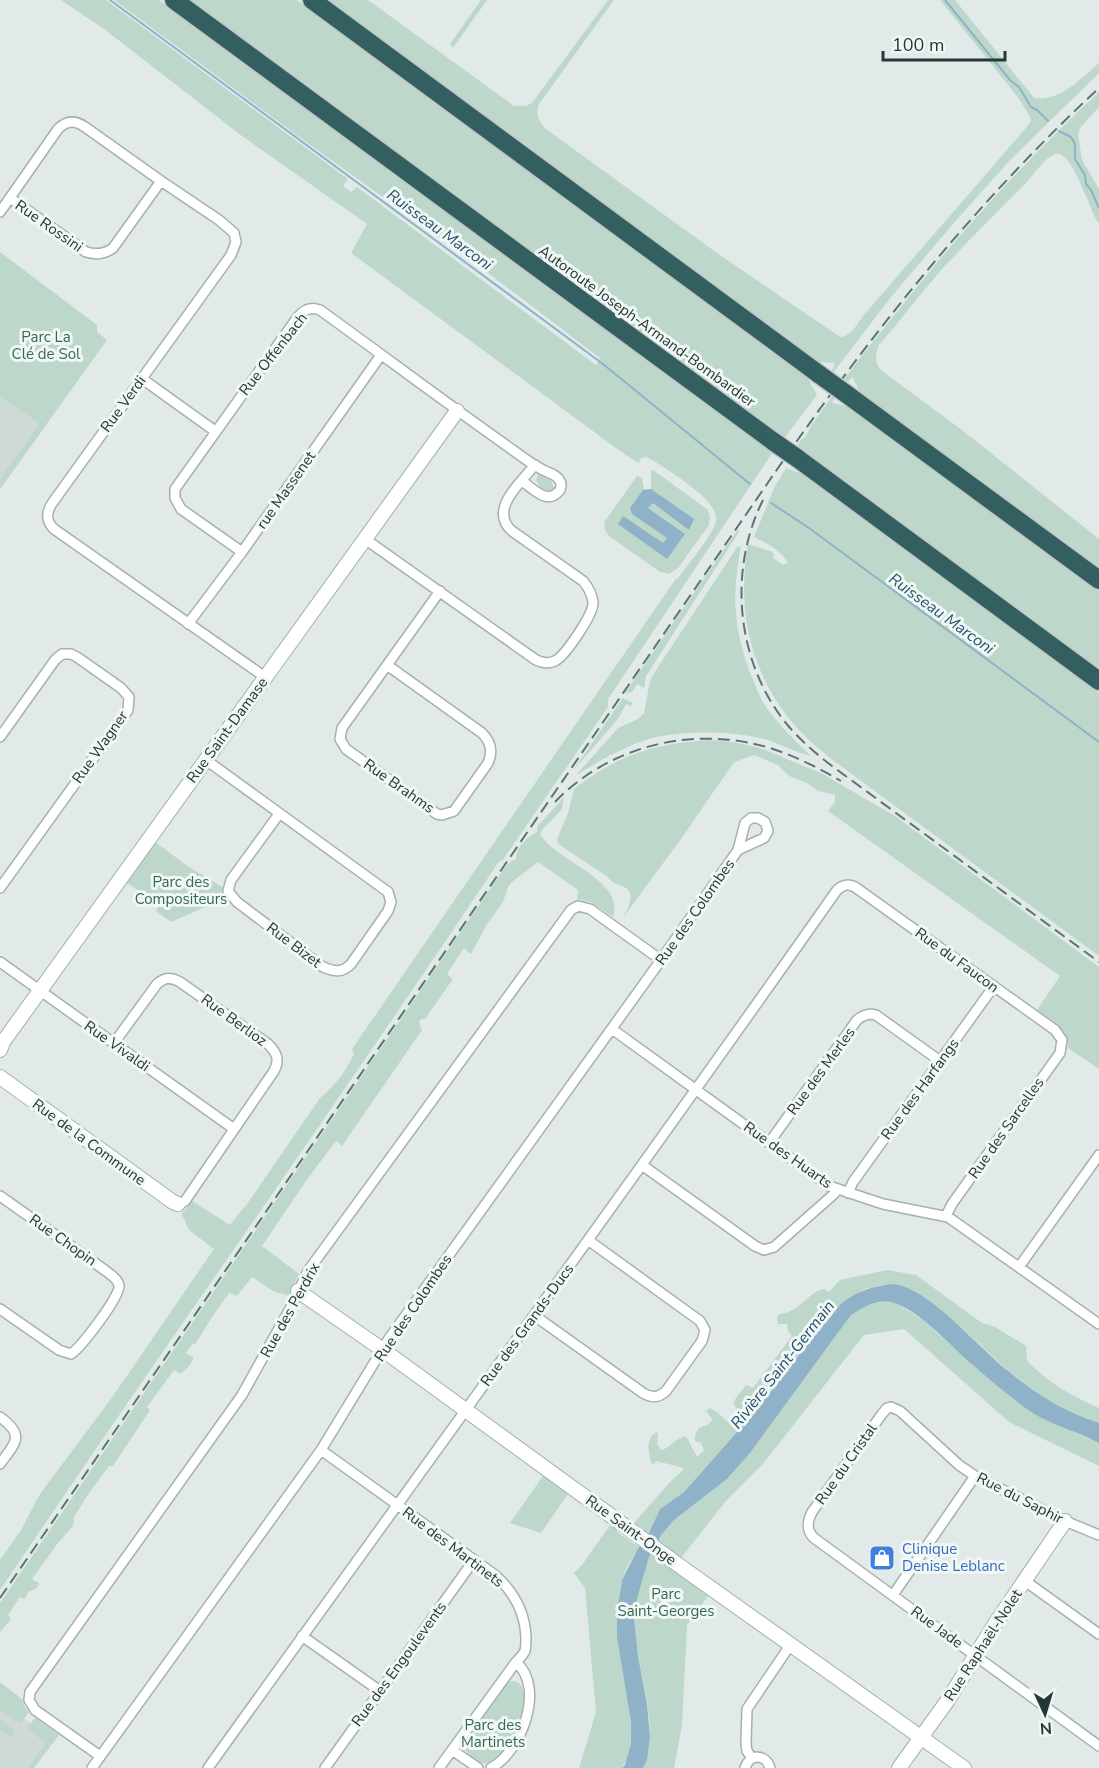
<svg xmlns="http://www.w3.org/2000/svg" width="1099" height="1768" font-family="'Nunito Sans',sans-serif">
	<rect width="100%" height="100%" fill="#e1eae8"/>
	<path fill="#cfd9d7" d="M0 396 44 428 0 489Z
		M0 1701 54 1740 34 1768H0Z"/>
	<path fill="#bdd8ca" d="M61 0H106L348 179 343 186 351 192 357 187 596 365 600 358 471 260 306 142 114 0H159L773 452 608 699V707L502 861 500 860C336 1106 165 1345 0 1590V1560L21 1530 40 1494 113 1396 214 1249 189 1230 181 1213 183 1212 192 1201 230 1225 244 1207H245L320 1098C335 1086 346 1071 354 1054L352 1049 675 580 679 577C688 564 713 535 716 521 720 501 669 471 654 461L646 457 641 458 638 463 620 451 351 253 367 224 242 136 104 29Z
		M188 0H297L806 375 817 395 783 440 561 278Z
		M328 0H368L514 106H526L532 103 608 0H614L539 104C535 115 539 121 546 129L717 253 840 337C852 336 856 325 863 316L1026 128 1031 121 1029 115 1017 96 940 0H955L1034 98C1061 102 1081 78 1099 63V73L1010 160 953 224 891 297 833 373 831 372 835 363 816 362 400 55Z
		M481 0H487L453 48 450 44Z
		M1099 92V107L1080 128 1078 135 1082 160 1099 189V224C1089 210 1075 158 1059 154 1049 151 1033 176 1026 183 998 211 970 239 943 268 921 293 901 320 879 345 875 356 874 362 882 371L962 430 1099 539V570L858 392V388L852 377 847 383 843 380C873 342 903 303 935 265 986 204 1041 146 1099 92Z
		M0 252 97 325V332L107 340 0 489V479L39 424 0 396Z
		M833 395 835 396 832 403 850 407 1099 591V673L795 449 801 440 806 436 811 426Z
		M786 468 805 475 1099 692V956L834 761C822 751 809 741 799 730 751 678 736 612 748 544L770 551 774 554 773 558 783 565 788 562C780 550 768 544 754 537L775 486Z
		M653 470 707 509 710 516 709 525 678 568 669 574 660 572 609 536C605 531 603 527 605 521L637 476 642 478 644 490 651 489V471Z
		M538 475 551 479 554 488 551 491 541 489 536 480Z
		M738 529 739 532 646 676 644 688 637 684 632 692 625 693Z
		M741 546C732 592 733 626 749 670 754 681 758 694 764 704 775 721 796 742 811 756 793 752 778 742 760 738 727 731 678 730 646 740 621 748 598 762 576 775L618 728 638 719 644 713 650 681 658 667 734 552 737 547Z
		M623 698 633 703 631 706 626 704 618 719 572 772Z
		M710 740 733 742 760 748 821 773 895 816 1099 967V1069L1068 1048C1069 1029 1051 1020 1037 1010L1060 976 828 811 835 802V795L818 791 807 783 789 776 778 765 754 755 734 762 681 839 622 919C628 907 639 892 620 885 614 883 613 883 608 877L558 844 557 839 568 813 574 789C620 754 652 744 710 740Z
		M564 797 562 809 542 830 540 834C554 860 626 880 613 917L591 902 577 899 578 890 538 862 512 882 508 887 503 902 486 926 471 954 464 948 447 974 453 979 425 1019H421L419 1022 422 1030 342 1146 336 1141 308 1178 262 1246 299 1274 289 1296 273 1291 252 1277 237 1296 229 1293 214 1314 196 1343 192 1345 186 1353 194 1358 189 1366 181 1374 174 1370 147 1407 150 1410 113 1466H109L87 1496 73 1519 74 1522 72 1527 58 1543 32 1579 39 1583C38 1589 33 1590 28 1592L26 1598 24 1599 20 1597 8 1615 11 1619 0 1632V1603L503 870 510 862 516 859C517 846 526 838 537 832V827Z
		M155 842 189 867 224 888 223 894 225 898 171 922 156 911 159 905 126 882Z
		M887 1270 916 1275 982 1323 995 1327 1026 1346 1027 1361C1047 1382 1072 1396 1099 1408V1423L1067 1411 1042 1396 1005 1368 962 1328 913 1290 882 1285 865 1289 849 1298 841 1304 802 1351 763 1402 715 1457 684 1492 660 1509 648 1535 633 1524 670 1482 684 1469C678 1465 665 1464 656 1461L654 1464H652C648 1453 645 1438 657 1432L658 1436 657 1444 661 1450C671 1448 675 1438 686 1436L697 1457 704 1450 701 1443 695 1441V1435L699 1428 707 1425 713 1420 706 1411 710 1408 717 1412 728 1422 737 1410 733 1402 746 1385 753 1388 792 1336 788 1331 787 1324H778L777 1318 779 1314C801 1312 809 1290 825 1289L829 1292 840 1280Z
		M884 1301 898 1304 923 1320 974 1366 1027 1409 1043 1418 1099 1443V1466L1009 1422 904 1329 864 1335 762 1465 726 1501 680 1559 658 1542 662 1534 674 1520 727 1479 750 1453 851 1315 863 1307Z
		M543 1476 568 1494 541 1533 510 1523Z
		M610 1525 617 1529V1532L639 1547C633 1556 625 1569 622 1580 619 1588 617 1630 618 1640 622 1674 643 1739 622 1768H579L596 1712 585 1588 574 1573 582 1565Z
		M650 1554 708 1596 687 1625 682 1726 674 1768H643C662 1727 635 1666 634 1622 633 1606 643 1569 650 1554Z
		M511 1681C542 1680 510 1759 487 1763 480 1765 472 1756 467 1752L465 1750V1743L507 1683Z
		M0 1682 22 1699 25 1708 29 1713 20 1723 0 1710Z
		M35 1718 59 1735 34 1768H29L45 1743 27 1728Z
		M0 1720 13 1729 14 1734 11 1738 0 1730Z"/>
	<path fill="#90b2c8" d="M651 489 694 519 689 530 653 503 648 508 685 534 667 559 618 524 623 516 663 543 667 538 632 514 630 508 643 490Z
		M893 1284C928 1287 978 1347 1007 1370 1026 1385 1046 1401 1069 1411 1079 1416 1089 1419 1099 1423V1443C1075 1430 1046 1424 1024 1407 1007 1394 990 1380 974 1366 952 1348 921 1311 894 1303 879 1298 864 1307 851 1315L750 1453 727 1479 674 1520 662 1534 649 1557 637 1598 634 1620 638 1656 647 1704 650 1738 647 1760 643 1768H622L625 1765 631 1743V1722L617 1637V1612L622 1580 637 1550 648 1535 660 1509 684 1492 715 1457 763 1402 802 1351 841 1304C856 1291 873 1286 893 1284Z"/>
	<g fill="none" stroke-linecap="round" stroke-linejoin="round">
		<path stroke="#90b2c8" stroke-width="2" d="M110 0 603 364 750 484
			M945 0 1010 80 1019 87 1031 107 1037 110 1048 121
			M1059 131 1071 137 1075 144V159L1085 175 1086 184 1091 190 1099 208
			M771 503 809 528 1099 742"/>
		<g stroke="#a5b1af" stroke-width="12">
			<path id="street" d="M10 198 86 252C96 255 105 254 113 248L161 181
				M0 212 58 129C67 120 75 120 85 127L161 181 219 220 234 233 236 242 231 255 53 502C46 512 45 520 54 529L265 677
				M141 378 215 431
				M365 539 536 660C543 663 548 664 555 661 565 656 594 614 593 602 592 594 588 587 583 581L512 531C488 510 521 482 535 465
				M242 552 181 509 175 498V489L297 318C303 310 310 306 320 310 381 354 441 399 503 443 516 452 530 464 545 471 550 473 557 475 560 481 562 485 561 490 557 493 546 504 531 487 522 481
				M188 624 242 552 381 355
				M387 665 482 733C491 742 493 752 488 763L454 811 442 815 437 814 346 749 340 739 342 728 440 591
				M0 737 55 660 62 654H71L77 657 121 688 129 697 128 710 0 888
				M206 760 388 892 391 902 388 911 351 964C342 973 335 972 323 967L237 902 228 891 231 880 279 814
				M0 962 234 1129
				M612 1029 829 1186 883 1204 948 1217 1099 1324
				M114 1043 157 984C165 977 171 977 180 982L268 1044C277 1053 280 1060 274 1071L185 1201 178 1204
				M769 1143 857 1020C863 1015 869 1013 876 1015L940 1061
				M642 1165 755 1246 764 1250 774 1247 834 1194 837 1189
				M848 1193 853 1182 994 986
				M0 1196 106 1271C111 1275 117 1278 119 1285 121 1296 81 1347 71 1354L59 1350 0 1309
				M1019 1267 1099 1155
				M535 1316 643 1393C651 1398 659 1398 666 1391L702 1341 705 1330 700 1321 588 1240
				M0 1417C26 1436 15 1443 0 1464
				M321 1450 495 1575C513 1591 525 1612 526 1637 526 1641 526 1647 525 1651 523 1655 519 1659 516 1662 546 1688 521 1752 491 1768
				M1099 1535 1065 1521 975 1476 959 1465 900 1411 891 1407 887 1408 882 1414 812 1512C807 1522 806 1530 814 1538L1099 1746
				M1025 1581 1099 1634
				M893 1595 975 1476
				M302 1636 380 1691
				M452 1750 478 1768
				M100 1756 35 1710 29 1700 30 1692 242 1395 291 1307 308 1271 571 910 578 906 590 909 661 960
				M752 1758 747 1751 746 1744 747 1709 791 1644
				M92 1768 321 1450 388 1340 661 960 738 850 745 823 751 818H758L765 822 768 831 764 838 738 850
				M208 1768C418 1475 630 1185 837 890 843 885 848 883 855 887L1055 1030 1062 1040 1060 1053 952 1204 946 1216
				M325 1768 474 1560
				M439 1768 516 1662
				M745 1768C750 1753 766 1754 770 1768"/>
		</g>
		<g stroke="#9fb1ae" stroke-width="16">
			<path id="secondary" d="M0 1050 3 1042 457 411
				M0 1077 173 1202 178 1204
				M298 1291 383 1350 684 1569 964 1768
				M899 1768 948 1700 995 1624 1065 1521"/>
		</g>
		<g stroke="#c2c7c7" stroke-width="21">
			<path id="highway" d="M174 0 774 442
				M312 0 820 375
				M845 393 1099 580
				M797 458 1099 681"/>
		</g>
		<use href="#street" stroke="#fff" stroke-width="9"/>
		<use href="#secondary" stroke="#fff" stroke-width="14"/>
		<use href="#highway" stroke="#335f60" stroke-width="18"/>
		<path stroke="#5e7473" stroke-width="2" stroke-dasharray="12 6" stroke-linecap="butt" d="M763 500C728 570 736 660 785 722 799 739 815 753 832 766L1099 962
			M555 802C610 745 694 725 770 748 795 756 819 768 841 781
			M0 1598 767 484C865 341 972 206 1099 88"/>
		<g stroke="#c2c7c7" stroke-width="21" stroke-linecap="butt">
			<path id="highway-bridge" d="M820 375 845 393
				M774 442 797 458"/>
		</g>
		<use href="#highway-bridge" stroke="#335f60" stroke-width="18"/>
	</g>
	<defs>
		<g id="shop-square" transform="scale(1.35)"><rect x="-9" y="-9" width="18" height="18" rx="4" fill="#3f7fe0" stroke="#f1f7f5"/><path d="M-5-2.5h2.3a2.7 3.5 0 0 1 5.4 0H5L5.5 6h-11ZM-1.5-2.5h3a1.5 2.3 0 0 0-3 0Z" fill="#fff"/></g>
	</defs>
	<g fill-rule="evenodd">
		<use href="#shop-square" x="882" y="1558"/>
	</g>
	<g text-anchor="middle" stroke-width="6" stroke-linejoin="round" paint-order="stroke">
		<g font-size="15" fill="#243837" stroke="#f1f7f5">
			<text transform="translate(49 226) rotate(35)" y="5">Rue Rossini</text>
			<text transform="translate(647 326) rotate(36)" y="5">Autoroute Joseph-Armand-Bombardier</text>
			<text transform="translate(273 354) rotate(-52)" y="5">Rue Offenbach</text>
			<text transform="translate(123 404) rotate(-54)" y="5">Rue Verdi</text>
			<text transform="translate(286 490) rotate(-55)" y="5">rue Massenet</text>
			<text transform="translate(227 730) rotate(-54)" y="5">Rue Saint-Damase</text>
			<text transform="translate(100 747) rotate(-55)" y="5">Rue Wagner</text>
			<text transform="translate(399 786) rotate(35)" y="5">Rue Brahms</text>
			<text transform="translate(695 912) rotate(-55)" y="5">Rue des Colombes</text>
			<text transform="translate(294 945) rotate(37)" y="5">Rue Bizet</text>
			<text transform="translate(957 960) rotate(36)" y="5">Rue du Faucon</text>
			<text transform="translate(234 1020) rotate(36)" y="5">Rue Berlioz</text>
			<text transform="translate(117 1046) rotate(35)" y="5">Rue Vivaldi</text>
			<text transform="translate(821 1071) rotate(-54)" y="5">Rue des Merles</text>
			<text transform="translate(920 1089) rotate(-54)" y="5">Rue des Harfangs</text>
			<text transform="translate(1006 1128) rotate(-55)" y="5">Rue des Sarcelles</text>
			<text transform="translate(89 1142) rotate(36)" y="5">Rue de la Commune</text>
			<text transform="translate(788 1155) rotate(35)" y="5">Rue des Huarts</text>
			<text transform="translate(63 1240) rotate(35)" y="5">Rue Chopin</text>
			<text transform="translate(413 1308) rotate(-56)" y="5">Rue des Colombes</text>
			<text transform="translate(290 1310) rotate(-61)" y="5">Rue des Perdrix</text>
			<text transform="translate(527 1325) rotate(-54)" y="5">Rue des Grands-Ducs</text>
			<text transform="translate(846 1464) rotate(-55)" y="5">Rue du Cristal</text>
			<text transform="translate(1020 1498) rotate(27)" y="5">Rue du Saphir</text>
			<text transform="translate(631 1530) rotate(36)" y="5">Rue Saint-Onge</text>
			<text transform="translate(453 1547) rotate(37)" y="5">Rue des Martinets</text>
			<text transform="translate(937 1627) rotate(36)" y="5">Rue Jade</text>
			<text transform="translate(983 1645) rotate(-57)" y="5">Rue Raphaël-Nolet</text>
			<text transform="translate(399 1664) rotate(-54)" y="5">Rue des Engoulevents</text>
		</g>
		<g font-size="15" fill="#336955" stroke="#f1f7f5">
			<text x="46" y="342">Parc La<tspan x="46" dy="17">Clé de Sol</tspan></text>
			<text x="181" y="887">Parc des<tspan x="181" dy="17">Compositeurs</tspan></text>
			<text x="666" y="1599">Parc<tspan x="666" dy="17">Saint-Georges</tspan></text>
			<text x="493" y="1730">Parc des<tspan x="493" dy="17">Martinets</tspan></text>
		</g>
		<g font-size="15" fill="#366cbe" stroke="#f1f7f5" text-anchor="start">
			<text x="902" y="1554">Clinique<tspan x="902" dy="17">Denise Leblanc</tspan></text>
		</g>
		<g font-size="16" font-style="italic" fill="#26506c" stroke="#f1f7f5">
			<text transform="translate(440 229) rotate(36)" y="6">Ruisseau Marconi</text>
			<text transform="translate(942 613) rotate(36)" y="6">Ruisseau Marconi</text>
			<text transform="translate(782 1364) rotate(-52)" y="6">Rivière Saint-Germain</text>
		</g>
	</g>
	<g transform="translate(1045 1714) rotate(176)" stroke="#f1f7f5" stroke-width="4.5" paint-order="stroke">
	<path d="M0-4.5L10 22L0 15L-10 22Z" fill="#243837"/>
	<text y="-9" font-size="16" font-weight="bold" text-anchor="middle" fill="#243837">N</text>
	</g>
	<path d="M883 51v9h122v-9" fill="none" stroke="#243837" stroke-width="3"/>
	<text x="892" y="51" font-size="18" fill="#243837" stroke="#f1f7f5" stroke-width="4.5" paint-order="stroke">100 m</text>
</svg>
